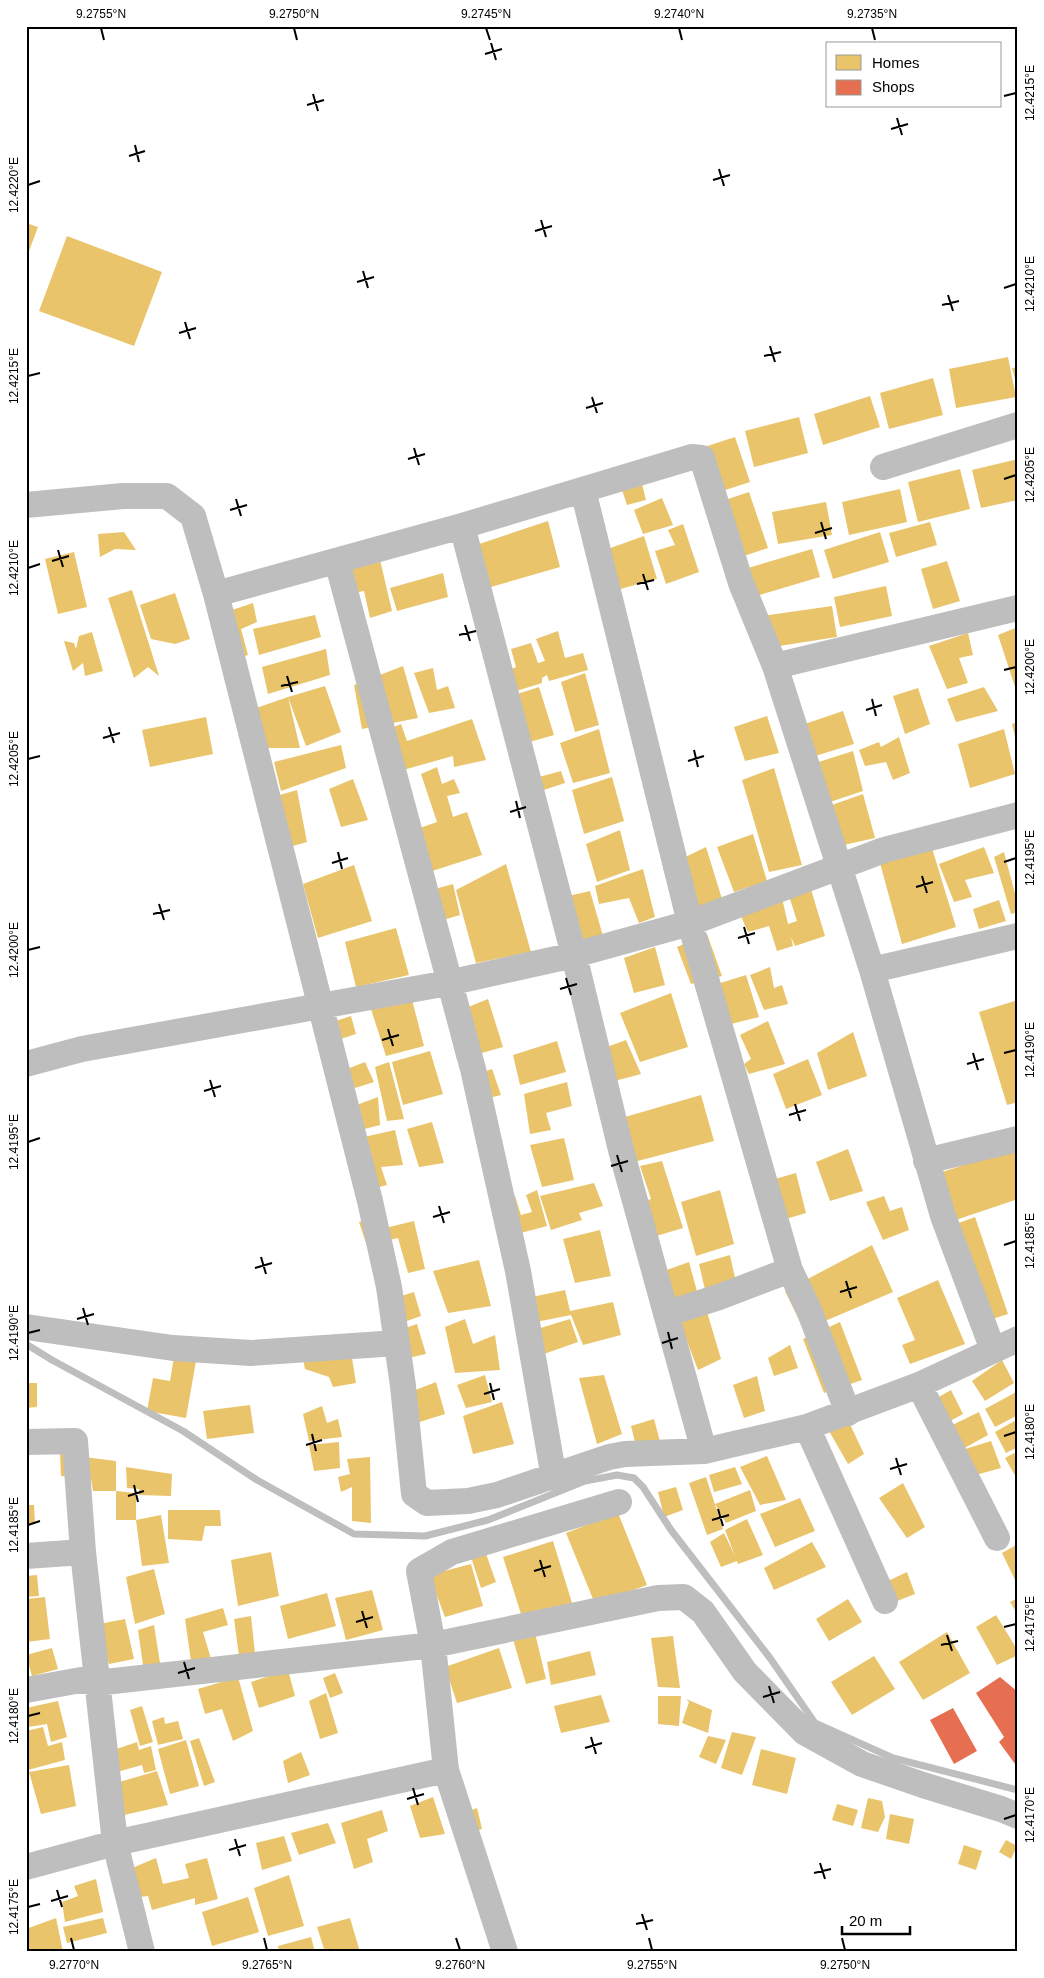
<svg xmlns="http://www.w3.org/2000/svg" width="1044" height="1978" font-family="Arial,sans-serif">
	<rect width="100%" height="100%" fill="#fff"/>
	<path fill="#e9c46a" d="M26 223 38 227 26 259Z
		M67 236 162 272 134 346 39 311Z
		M1008 357 1016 397 956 408 949 369Z
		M1018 367V386H1017L1012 368Z
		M933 378 943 415 889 429 880 393Z
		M870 396 880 427 823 445 814 414Z
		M799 417 808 453 754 467 745 431Z
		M735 437 750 482 713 494 698 449Z
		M1018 459V500L981 508 972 470Z
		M960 469 970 509 918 522 908 482Z
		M642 484 646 500 627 505 622 490Z
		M900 489 907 522 849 535 842 502Z
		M749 492 768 548 732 560 713 504Z
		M662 498 673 525 643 534 634 510Z
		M826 502 832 535 778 544 772 512Z
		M548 521 560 567 484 589 473 546Z
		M930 522 937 545 896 557 889 533Z
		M683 524 699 572 666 584 655 551 675 545 668 530Z
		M124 532 136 550 115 549 100 557 98 534Z
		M880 532 889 562 833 579 824 550Z
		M644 536 657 579 613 591 602 551Z
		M812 549 820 577 756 596 748 568Z
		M74 552 87 607 58 614 45 559Z
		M380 560 392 611 370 618 364 591 340 595 335 573Z
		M947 561 960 601 933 609 921 569Z
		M443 573 448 597 397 611 390 588Z
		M886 586 892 616 840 627 834 597Z
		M132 590 159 676 148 667 134 678 108 598Z
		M175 593 190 639 175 644 151 639 140 605Z
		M253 603 257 622 241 629 248 655 229 661 217 615Z
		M832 606 837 637 779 646 750 621 769 615Z
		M315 615 321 637 259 655 253 629Z
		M1018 627V693H1017L998 635Z
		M558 631 565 658 583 653 588 670 549 681 547 675 542 678V683L513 692 507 671 516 667 511 649 531 643 538 663 545 661 536 639Z
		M92 632 103 671 85 676 83 663 73 671 64 641 74 643 76 649 79 636Z
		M968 633 973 655 959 658 968 683 947 689 929 646Z
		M326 649 330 675 268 694 262 667Z
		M403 666 418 718 362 729 354 685Z
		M433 668 437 690 448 686 455 708 429 713 414 673Z
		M585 673 599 725 575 732 561 682Z
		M325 686 341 732 306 746 288 697Z
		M539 687 554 735 512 747 496 701Z
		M984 687 998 711 956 722 947 699Z
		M918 688 930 724 905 734 893 696Z
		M288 697 300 748H249L239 714Z
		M843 711 854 744 799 761 790 729Z
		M767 716 779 753 745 761 734 727Z
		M206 717 213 754 150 767 142 730Z
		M472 719 486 760 454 767 453 756 396 772 378 733 401 724 407 741Z
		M1018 722V745H1017L1012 724Z
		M599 729 610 773 573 783 560 743Z
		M1004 729 1015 774 970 788 958 744Z
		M899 737 910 773 893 780 886 762 865 766 859 750 879 742 881 747Z
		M341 745 346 768 281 791 274 762Z
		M853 751 863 791 812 808 800 768Z
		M437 767 442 784 454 779 460 793 447 796 453 817 467 812 482 855 429 872 417 829 437 822 421 774Z
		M774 768 802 865 769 872 742 780Z
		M561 771 565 783 522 797 539 777Z
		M612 777 624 821 584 834 572 790Z
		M353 779 368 820 341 827 329 789Z
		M297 790 307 842 271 852 259 801Z
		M863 794 875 838 826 849 815 811Z
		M620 830 630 870 597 882 586 844Z
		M753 834 767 881 734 892 717 847Z
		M706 847 722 899 678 913 663 868Z
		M984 847 994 873 965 880 972 897 954 902 939 864Z
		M932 848 956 927 902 944 880 863Z
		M1004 852 1018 905V912L1011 914 994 857Z
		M506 864 531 952 476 963 456 890Z
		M354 865 372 921 318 938 303 884Z
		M643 869 655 917 639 923 629 898 599 904 595 886Z
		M453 884 460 915 423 926 417 894Z
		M810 886 825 936 795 946 791 937 793 946 777 951 769 926 748 932 740 914 782 898 788 924 797 921 789 896Z
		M590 891 603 936 580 942 568 896Z
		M999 900 1006 921 979 929 973 909Z
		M396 928 409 975 356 987 345 942Z
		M707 934 722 976 691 984 677 947Z
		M655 947 665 985 634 993 624 958Z
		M770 967 774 988 782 985 788 1004 764 1010 750 975Z
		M746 975 759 1017 727 1025 714 985Z
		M671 993 688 1047 640 1062 620 1013Z
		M411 996 424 1046 386 1056 371 1009Z
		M488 999 503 1047 457 1060 446 1016Z
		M1018 1000V1102L1007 1105 979 1012Z
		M351 1016 356 1034 325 1044 320 1026Z
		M768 1021 785 1064 749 1074 744 1064 751 1059 740 1035Z
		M853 1032 867 1076 828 1090 817 1053Z
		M626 1040 641 1074 596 1086 588 1054Z
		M557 1041 566 1072 520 1085 513 1055Z
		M430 1051 443 1094 403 1105 392 1062Z
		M808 1059 822 1095 786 1109 773 1074Z
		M365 1062 374 1082 355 1088 347 1069Z
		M389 1062 404 1119 387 1121 375 1067Z
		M492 1069 501 1095 473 1102 467 1077Z
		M567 1082 572 1106 546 1113 551 1130 530 1134 524 1094Z
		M701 1095 714 1141 630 1163 618 1119Z
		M378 1097 380 1125 345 1134 354 1106Z
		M432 1122 444 1163 419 1167 407 1129Z
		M395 1130 403 1165 381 1167 387 1185 360 1192 364 1137Z
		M564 1138 574 1180 542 1187 530 1145Z
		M848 1149 863 1191 830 1201 816 1162Z
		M1013 1149 1018 1162V1199L938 1226 921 1179Z
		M662 1161 683 1228 653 1237 624 1208 651 1199 640 1166Z
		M796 1173 806 1213 766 1225 754 1185Z
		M594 1183 603 1206 579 1213 582 1220 551 1230 540 1196Z
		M537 1190 547 1226 517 1234 493 1202 515 1196 521 1215 532 1212 526 1195Z
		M720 1190 734 1244 696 1256 681 1202Z
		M884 1196 890 1211 902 1207 909 1230 883 1240 866 1202Z
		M376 1215 381 1229 414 1221 425 1269 408 1273 398 1238 385 1241 376 1273 359 1222Z
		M975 1217 1008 1314 971 1326 937 1231Z
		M600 1230 611 1276 575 1283 563 1239Z
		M872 1245 893 1292 804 1330 785 1291Z
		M730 1255 737 1287 706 1294 699 1264Z
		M479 1260 491 1306 448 1313 433 1271Z
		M689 1262 698 1295 663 1305 658 1273Z
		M938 1280 965 1344 910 1364 902 1345 915 1340 897 1298Z
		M565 1290 570 1311 613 1302 621 1335 583 1345 571 1315 531 1323 527 1298Z
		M414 1292 421 1316 390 1327 382 1302Z
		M707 1312 721 1359 698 1370 680 1323Z
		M465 1319 473 1344 495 1335 500 1370 455 1373 445 1327Z
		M570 1319 578 1342 538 1356 524 1333Z
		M840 1322 862 1380 824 1393 803 1339Z
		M417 1324 426 1354 395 1361 387 1334Z
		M790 1345 798 1368 774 1376 768 1358Z
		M351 1352 356 1383 333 1387 329 1377 305 1369 302 1354Z
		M174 1357 196 1361 186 1418 147 1411 153 1378 170 1381Z
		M1002 1360 1014 1383 985 1401 972 1381Z
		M485 1375 492 1402 466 1408 457 1385Z
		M604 1375 622 1434 597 1444 579 1378Z
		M757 1376 765 1411 744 1418 733 1385Z
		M436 1382 445 1414 410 1425 400 1396Z
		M26 1383H37V1407L26 1408Z
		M951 1390 963 1414 937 1428 925 1405Z
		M1018 1391V1415L995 1427 985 1409Z
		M502 1402 514 1444 473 1454 463 1416Z
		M250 1405 254 1433 207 1439 203 1411Z
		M322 1406 327 1423 338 1419 342 1437 309 1441 303 1414Z
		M979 1412 988 1435 950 1456 938 1432Z
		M654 1419 662 1449 639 1458 631 1426Z
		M1018 1419V1447L1006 1453 995 1432Z
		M848 1420 864 1454 848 1464 829 1431Z
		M991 1441 1001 1468 972 1476 962 1450Z
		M339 1442 340 1468 314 1471 309 1445Z
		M1018 1451V1476L1016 1477 1005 1458Z
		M60 1454 116 1461V1491H93L91 1479 61 1476Z
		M767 1456 786 1500 760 1505 740 1467Z
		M370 1457 371 1523 352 1521V1487L341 1492 338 1477 350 1474 347 1459Z
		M126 1467 172 1474 171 1496 139 1495V1489L127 1488Z
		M735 1467 742 1484 714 1492 709 1475Z
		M706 1477 723 1529 707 1535 689 1483Z
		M903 1483 925 1527 907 1538 879 1498Z
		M676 1487 683 1510 664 1517 658 1492Z
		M750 1490 756 1511 726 1523 715 1504Z
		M116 1491 136 1493V1520H116Z
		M800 1498 815 1531 775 1547 760 1514Z
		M26 1505H34L35 1523 26 1524Z
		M168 1510H220L221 1526H205L202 1541 168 1539Z
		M618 1513 647 1585 595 1604 566 1533Z
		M161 1515 169 1563 142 1566 136 1520Z
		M747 1519 763 1555 738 1564 737 1561 721 1567 710 1542 724 1533 735 1556 725 1530Z
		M553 1541 572 1603 521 1614 503 1557Z
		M812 1542 826 1567 774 1590 764 1568Z
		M1018 1544V1586L1002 1553Z
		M485 1551 496 1582 481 1588 471 1557Z
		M271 1552 279 1596 238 1606 231 1560Z
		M471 1564 483 1606 445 1617 429 1575Z
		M154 1569 165 1614 135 1624 126 1577Z
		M907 1572 915 1594 877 1609 871 1589Z
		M37 1575 39 1596 26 1597V1576Z
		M372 1590 383 1630 346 1640 335 1598Z
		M327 1593 336 1626 288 1639 280 1606Z
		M45 1597 50 1639 26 1642V1599Z
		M1018 1598V1615L1010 1602Z
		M848 1599 862 1622 829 1641 816 1619Z
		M223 1608 228 1625 203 1632 211 1659 191 1661 185 1619Z
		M996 1615 1018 1651V1655L997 1665 976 1627Z
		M251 1616 255 1653 239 1656 234 1619Z
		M125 1619 134 1659 109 1664 104 1647 79 1628Z
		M154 1625 161 1669 144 1672 138 1630Z
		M947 1632 970 1673 923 1700 899 1662Z
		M535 1633 546 1679 526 1684 513 1639Z
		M673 1636 680 1688 658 1687 651 1638Z
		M52 1648 58 1669 32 1676 26 1655Z
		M499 1648 512 1688 457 1703 445 1667Z
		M590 1651 596 1675 551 1685 547 1662Z
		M874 1656 895 1689 852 1715 831 1682Z
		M288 1670 295 1696 259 1708 251 1682Z
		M335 1673 343 1693 330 1698 323 1678Z
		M238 1677 253 1731 233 1741 222 1709 205 1714 198 1689Z
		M326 1693 338 1733 320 1739 309 1701Z
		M601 1695 610 1722 561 1733 554 1706Z
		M658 1696H681L679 1726 658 1724Z
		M686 1699 712 1710 708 1733 682 1723 689 1702Z
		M58 1701 67 1737 51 1742 47 1724 28 1727 26 1708Z
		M142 1706 153 1742 140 1746 130 1710Z
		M164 1717 165 1724 178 1721 183 1739 158 1745 152 1721Z
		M43 1727 48 1746 62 1742 65 1760 28 1770 26 1731Z
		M732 1732 756 1737 742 1775 721 1768Z
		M708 1736 726 1740 716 1764 699 1757Z
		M199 1738 215 1782 204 1786 190 1741Z
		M186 1740 199 1786 170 1794 158 1749Z
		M137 1742 139 1750 151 1746 156 1770 144 1773 142 1765 117 1772 111 1751Z
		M761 1749 796 1758 787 1794 752 1785Z
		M301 1752 310 1775 288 1783 283 1761Z
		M69 1765 76 1806 41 1814 29 1772Z
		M157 1771 168 1805 124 1815 116 1783Z
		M433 1797 445 1834 420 1838 410 1806Z
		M868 1798 882 1801 885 1817 878 1832 861 1828Z
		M837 1804 858 1810 853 1826 832 1820Z
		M477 1808 482 1829 473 1831 467 1812Z
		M382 1810 388 1831 367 1839 373 1862 354 1869 341 1823Z
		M890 1814 914 1819 909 1844 886 1839Z
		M328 1823 336 1843 299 1855 291 1833Z
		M284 1836 292 1861 262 1870 256 1843Z
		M1006 1840 1017 1846 1011 1859 999 1852Z
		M964 1845 982 1851 976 1870 958 1864Z
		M156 1858 163 1884 189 1878 185 1864 207 1858 218 1899 195 1905V1898L152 1910 148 1896 140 1897 132 1868Z
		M289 1875 304 1926 268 1936 254 1888Z
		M96 1879 103 1912 65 1922 62 1902 78 1896 74 1886Z
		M248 1897 259 1932 212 1946 202 1912Z
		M56 1918 63 1952H26V1929Z
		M103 1918 107 1933 67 1943 63 1927Z
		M350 1918 360 1952H325L317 1927Z
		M311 1937 315 1952H279L278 1946Z"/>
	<path fill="#e76f51" d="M1000 1677 1018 1692V1768L999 1742 1004 1737 976 1693Z
		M953 1708 977 1751 954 1764 930 1720Z"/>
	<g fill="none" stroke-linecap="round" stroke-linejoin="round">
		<path stroke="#bebebe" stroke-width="7" d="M26 1344 52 1360 183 1431 257 1480 354 1534 425 1536 488 1520 585 1481 617 1475 634 1478 643 1487 671 1530 770 1658 815 1723 893 1758 1018 1790"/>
		<path stroke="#bebebe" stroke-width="26" d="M883 467 1018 425
			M583 490 690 923 790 1270
			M26 505 123 496H167L193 516 216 594 370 1201 389 1287 403 1386 414 1494 427 1503 468 1501 497 1495 609 1457 625 1454 704 1451 807 1427 919 1385 1018 1339
			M462 526 574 955 621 1150 704 1451
			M337 561 473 1069 518 1271 554 1478
			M216 594 462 526 692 457 702 458 741 583 775 666 839 866 872 970 943 1216 993 1350
			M775 666 1018 608
			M872 970 1018 936
			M26 1064 82 1049 448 983 574 955 690 923 884 850 1018 815
			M926 1161 1018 1139
			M666 1314 719 1297 790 1270 809 1310 848 1413
			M26 1327 173 1348 251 1353 397 1343
			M919 1385 997 1538
			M807 1427 885 1601
			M26 1442 75 1441 83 1552 115 1843 142 1952
			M26 1556 83 1552
			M26 1690 81 1680 96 1683 433 1645 658 1598 684 1597 703 1612 745 1672 804 1732 862 1764 923 1785 1001 1809 1018 1816
			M26 1867 115 1843 446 1770
			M505 1952 446 1770 433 1645 419 1571 452 1552 619 1502"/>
	</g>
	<path fill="none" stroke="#000" stroke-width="2" d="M101 28 104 40M294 28 297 40M486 28 490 40M679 28 682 40M872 28 875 40M491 43 496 60M485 54 502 49M313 94 318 111M1004 96 1016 93M307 105 324 100M897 118 902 135M891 129 908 124M135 145 139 162M129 156 145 151M719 169 724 186M713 180 730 175M28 185 40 181M541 220 546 237M535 231 552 226M363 271 368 288M357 282 374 277M1004 288 1016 284M948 295 953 311M942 305 959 301M185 322 190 339M179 333 196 328M770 346 775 362M764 356 781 352M28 376 40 373M592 397 597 413M586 408 603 403M414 448 419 465M408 459 425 454M1004 479 1016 475M236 499 241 516M230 510 247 505M821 522 826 539M815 533 832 528M58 550 63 567M52 561 69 556M28 568 40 564M643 574 648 590M637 584 654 580M465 625 470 641M459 635 476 631M1004 670 1016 667M287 676 292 692M281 686 298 682M872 699 876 716M866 710 882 705M109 727 114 743M103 738 120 733M694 750 698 767M28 759 40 756M688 761 704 756M516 801 520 818M510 812 526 807M338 852 342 869M1004 862 1016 858M332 863 348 858M922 876 927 893M916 887 933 882M159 904 164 920M153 914 170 910M744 927 749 944M738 938 755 933M28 950 40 947M566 978 571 995M560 989 577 984M388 1029 393 1046M382 1040 399 1035M973 1053 978 1070M1004 1053 1016 1050M967 1064 984 1059M210 1080 215 1097M204 1091 221 1086M795 1104 800 1121M789 1115 806 1110M28 1142 40 1138M617 1155 622 1172M611 1166 628 1161M439 1206 444 1223M433 1217 450 1212M1004 1245 1016 1241M261 1257 266 1274M255 1268 272 1263M846 1281 851 1298M840 1292 857 1287M83 1308 88 1325M77 1319 94 1314M668 1332 672 1349M28 1333 40 1330M662 1343 678 1338M490 1383 494 1400M484 1394 500 1389M312 1434 316 1451M1004 1436 1016 1432M306 1445 322 1440M896 1458 901 1475M890 1469 907 1464M134 1485 138 1502M128 1496 144 1491M718 1509 723 1526M712 1520 729 1515M28 1525 40 1521M540 1560 545 1577M534 1571 551 1566M362 1611 367 1628M356 1622 373 1617M1004 1627 1016 1624M947 1635 952 1651M941 1645 958 1641M184 1662 189 1679M178 1673 195 1668M769 1686 774 1703M763 1697 780 1692M28 1716 40 1713M591 1737 596 1754M585 1748 602 1743M413 1788 418 1805M407 1799 424 1794M1004 1819 1016 1815M235 1839 240 1856M229 1850 246 1845M820 1863 825 1879M814 1873 831 1869M57 1890 62 1907M51 1901 68 1896M28 1907 40 1904M642 1914 647 1930M636 1924 653 1920M71 1938 74 1950M264 1938 267 1950M456 1938 460 1950M649 1938 652 1950M842 1938 845 1950"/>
	<rect width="1044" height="1978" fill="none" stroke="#ffffff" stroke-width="55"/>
	<rect x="826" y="42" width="175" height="65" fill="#ffffff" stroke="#999999"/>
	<rect x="836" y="55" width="25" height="15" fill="#e9c46a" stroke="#999999"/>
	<text x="872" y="68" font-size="15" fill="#000000">Homes</text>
	<rect x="836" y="80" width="25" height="15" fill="#e76f51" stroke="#999999"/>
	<text x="872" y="92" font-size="15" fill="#000000">Shops</text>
	<path d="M842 1926v8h68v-8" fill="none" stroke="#000000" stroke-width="2.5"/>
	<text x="849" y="1926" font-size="15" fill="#000000" stroke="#ffffff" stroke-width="4" paint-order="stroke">20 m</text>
	<rect x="28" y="28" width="988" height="1922" fill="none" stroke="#000" stroke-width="2"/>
	<g font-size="12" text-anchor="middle" fill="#000">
		<text x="101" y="18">9.2755°N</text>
		<text x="294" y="18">9.2750°N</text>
		<text x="486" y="18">9.2745°N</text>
		<text x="679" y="18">9.2740°N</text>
		<text x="872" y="18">9.2735°N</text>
		<text transform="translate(1030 93) rotate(-90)" y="4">12.4215°E</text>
		<text transform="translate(14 185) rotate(-90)" y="4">12.4220°E</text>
		<text transform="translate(1030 284) rotate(-90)" y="4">12.4210°E</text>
		<text transform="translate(14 376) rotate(-90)" y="4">12.4215°E</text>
		<text transform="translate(1030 475) rotate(-90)" y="4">12.4205°E</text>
		<text transform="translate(14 568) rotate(-90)" y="4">12.4210°E</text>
		<text transform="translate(1030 667) rotate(-90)" y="4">12.4200°E</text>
		<text transform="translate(14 759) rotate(-90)" y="4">12.4205°E</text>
		<text transform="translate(1030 858) rotate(-90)" y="4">12.4195°E</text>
		<text transform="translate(14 950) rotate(-90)" y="4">12.4200°E</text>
		<text transform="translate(1030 1050) rotate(-90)" y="4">12.4190°E</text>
		<text transform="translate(14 1142) rotate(-90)" y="4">12.4195°E</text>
		<text transform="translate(1030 1241) rotate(-90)" y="4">12.4185°E</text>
		<text transform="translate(14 1333) rotate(-90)" y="4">12.4190°E</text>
		<text transform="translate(1030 1432) rotate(-90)" y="4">12.4180°E</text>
		<text transform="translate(14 1525) rotate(-90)" y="4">12.4185°E</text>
		<text transform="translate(1030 1624) rotate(-90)" y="4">12.4175°E</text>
		<text transform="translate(14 1716) rotate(-90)" y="4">12.4180°E</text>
		<text transform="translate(1030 1815) rotate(-90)" y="4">12.4170°E</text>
		<text transform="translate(14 1907) rotate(-90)" y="4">12.4175°E</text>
		<text x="74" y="1969">9.2770°N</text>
		<text x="267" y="1969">9.2765°N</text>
		<text x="460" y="1969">9.2760°N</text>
		<text x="652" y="1969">9.2755°N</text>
		<text x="845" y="1969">9.2750°N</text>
	</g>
</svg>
